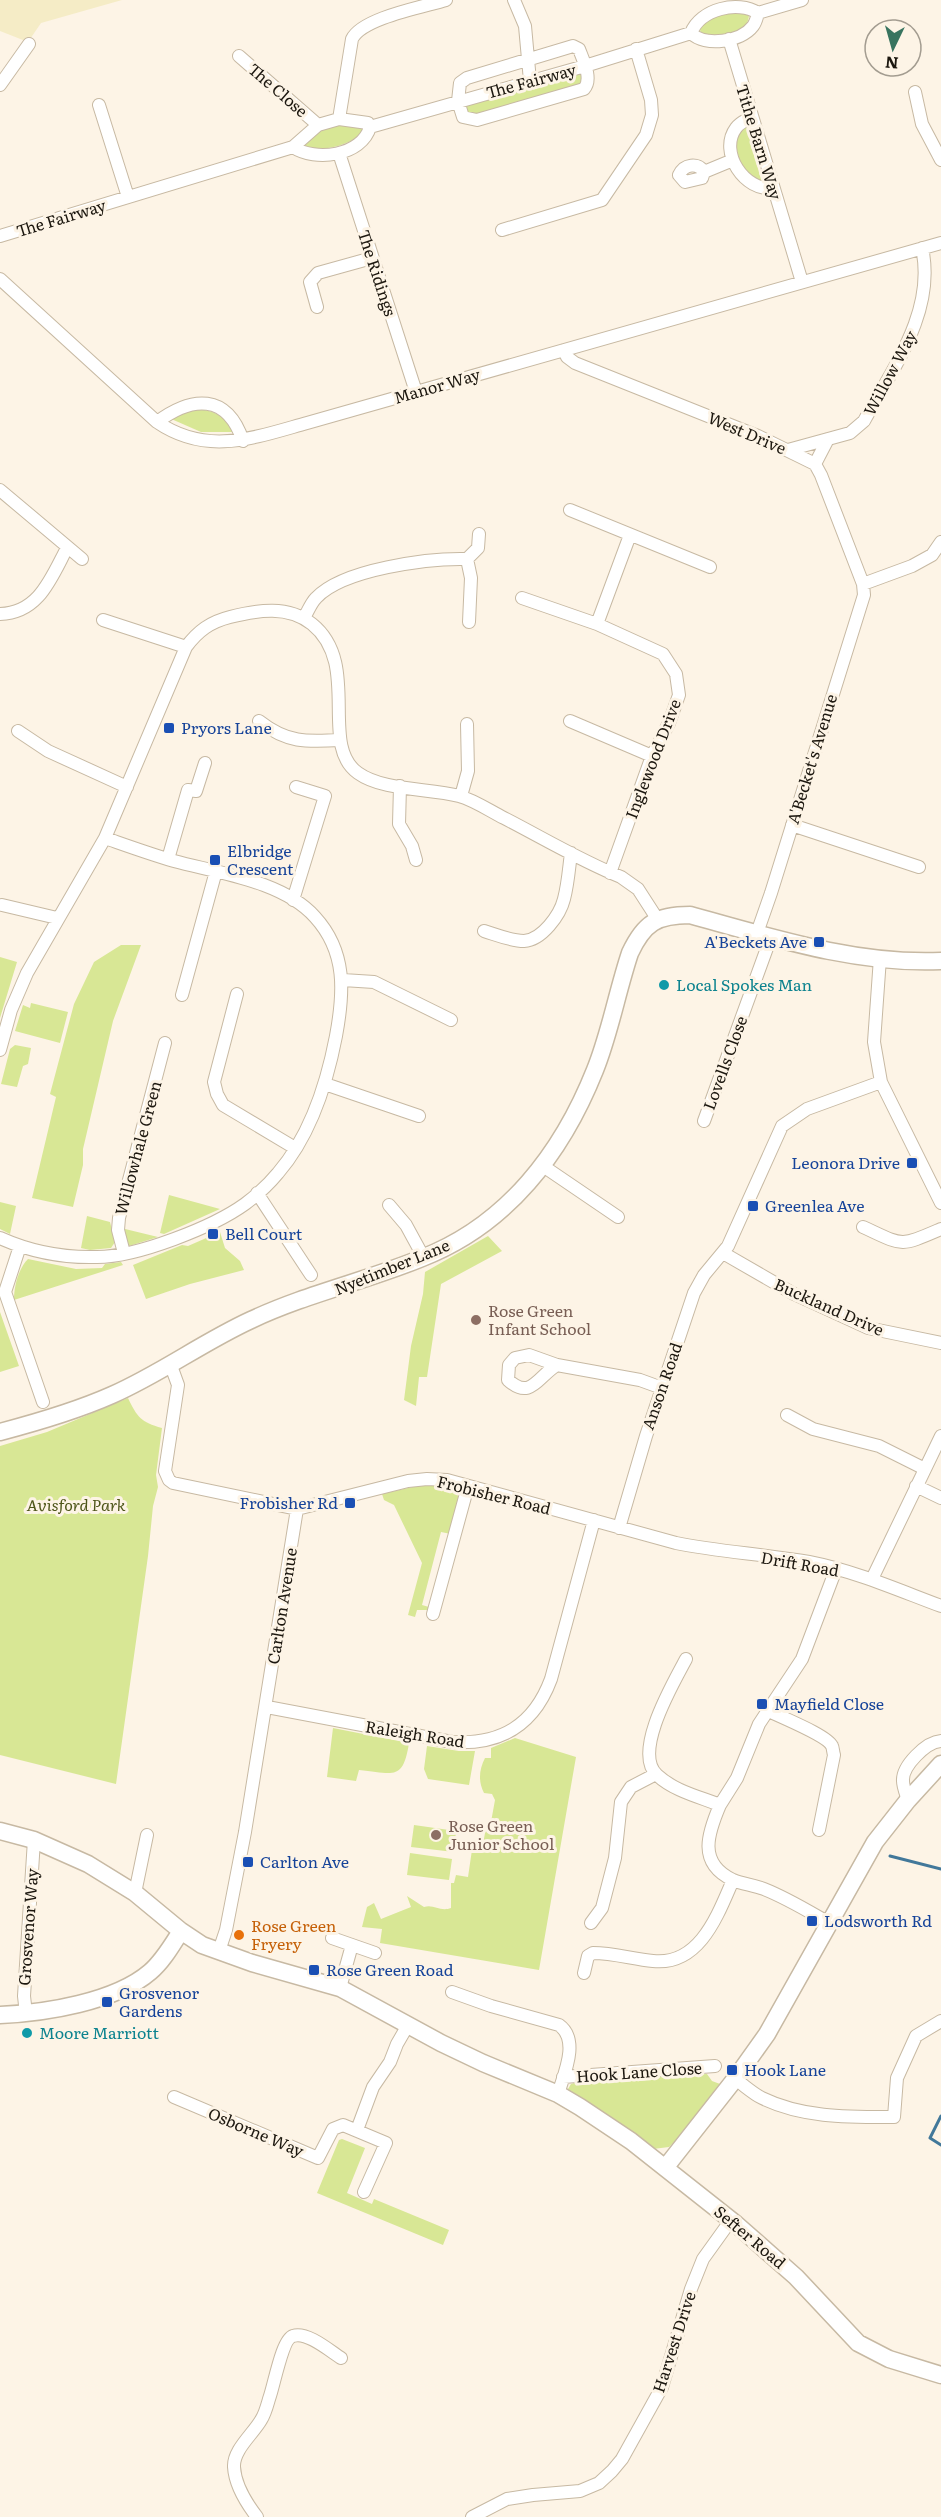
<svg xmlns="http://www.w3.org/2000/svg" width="941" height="2517" font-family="Literata,serif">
	<rect width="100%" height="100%" fill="#fdf4e6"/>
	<path fill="#d8e795" d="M724 10 749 15C748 37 716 38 701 33L699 27Z
		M582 70 583 76 580 86 475 117 467 114 465 103Z
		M344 124 365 125 361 135C341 148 326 150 303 148L302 143 322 129Z
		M746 127 747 130 762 183 744 173C739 158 729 137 746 127Z
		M191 408C211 410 224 413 233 432H201L169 418Z
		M121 945H141L113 1021 83 1149V1165L73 1207 32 1198 56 1097 50 1094 74 1004 94 962Z
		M0 957 17 962 0 1018Z
		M31 1003 68 1012 60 1043 15 1031 23 1005 30 1008Z
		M15 1045 31 1048 28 1064 23 1066 17 1087 1 1084 10 1049Z
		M169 1195 220 1209 164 1234 160 1233Z
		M0 1202 16 1206 10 1234 0 1229Z
		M87 1216 110 1222 115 1242 111 1248 90 1250 81 1248Z
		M121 1228 158 1237 129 1246 123 1238Z
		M220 1232 225 1248 240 1261 244 1270 190 1284 146 1299 133 1265 182 1245 188 1246Z
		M488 1236 502 1251 441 1284 427 1377H419L416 1406 404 1400 411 1346 423 1294 425 1272Z
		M28 1259 76 1269 102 1268 105 1264 121 1262 123 1265 14 1300C14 1287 18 1269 28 1259Z
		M0 1312 19 1366 0 1372Z
		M128 1398C137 1417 141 1422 162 1428L156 1475 158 1487 153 1506 148 1556 116 1784 0 1755V1446L47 1432Z
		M421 1485C469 1488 462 1493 451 1534L441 1532 422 1605 429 1607 428 1610H417L415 1617 408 1615 422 1563 394 1505 384 1500 382 1494Z
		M333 1728 409 1743C403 1782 393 1773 359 1770L356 1781 327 1777Z
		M515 1738 576 1757 539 1970 380 1943 382 1929 362 1927 367 1907 374 1903 381 1919 411 1907 407 1896 424 1907C434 1904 440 1912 451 1908V1883H454L456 1875 468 1877 473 1843 483 1844 487 1822H491L495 1800 492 1794 484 1793C478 1781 479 1770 485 1758H491V1748Z
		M427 1746 459 1751H475L469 1785 428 1779 424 1769Z
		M414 1825 456 1831 454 1852 411 1847Z
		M410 1853 452 1859 449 1880 407 1875Z
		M707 2074 712 2081 720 2084 683 2134 669 2147 653 2149 568 2093V2089L571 2084 577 2082Z
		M342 2139 365 2148 347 2193 372 2204 374 2199 449 2230 443 2245 317 2193 339 2140Z"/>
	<path fill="#f5ecc6" d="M0 0H122L41 23 28 42 0 31Z"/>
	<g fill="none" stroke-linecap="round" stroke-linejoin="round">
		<path stroke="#42789a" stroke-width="3" d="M890 1856 941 1869
			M941 2116 930 2138 941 2145"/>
		<g stroke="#c7b9a3" stroke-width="14">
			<path id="street" d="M514 0 525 26 530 81
				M758 13 802 0
				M691 33C705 47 741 42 753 26 756 22 757 17 758 13
				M691 33C700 9 738 0 758 13
				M729 39 802 282
				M573 46 579 49C583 60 593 79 584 89L477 120 463 117 458 101 460 83 467 78Z
				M239 56 318 125
				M0 85 29 44
				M915 92 922 124 941 160
				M99 105 128 197
				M752 117C747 120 740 122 736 128 718 152 745 192 773 188
				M339 119 352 39C362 18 423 7 446 0
				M339 119 368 123 370 127C362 156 315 162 293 147L318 125Z
				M370 127 585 66 691 33
				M339 153 416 392
				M704 172C698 162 684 164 679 175L685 182 702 178 704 172 733 160
				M502 230 602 200 646 135 652 115 651 100 636 49
				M0 236 293 147
				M0 279 157 422C207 456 253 438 307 423L941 243
				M317 307 310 282 318 273 372 258
				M564 350 567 357 575 363 758 436 815 464 821 475 863 584 864 595 771 893 757 933
				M157 422C192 396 227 393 243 441
				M788 450 850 433 864 421C893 368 936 311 922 248
				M815 464 828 439
				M0 490 82 559
				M570 510 710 567
				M467 559 478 548 479 534
				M863 584 912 566 932 555 941 542
				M522 598 597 624 663 654 676 674 679 695 669 723 652 756 610 873
				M0 614C39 613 51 578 67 548
				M304 618C308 611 311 603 316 598 343 569 429 558 467 559L471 578 469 622
				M103 620 186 647
				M597 624 630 535
				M259 721C287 743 306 742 340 740
				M570 721 652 756
				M18 731 48 751 127 787
				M400 786 399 824 412 846 416 860
				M461 796 468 771 467 724
				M792 825 919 867
				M168 859 188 790 196 791 205 763
				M293 900 325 796 296 787
				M2 905 57 918
				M484 931C497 935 511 941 524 941 542 940 560 915 564 899 568 884 569 868 571 853
				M880 958 874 1042 881 1082 941 1203
				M343 980 374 982 451 1020
				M237 994 214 1082 217 1094 223 1105 295 1148
				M182 995 216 871
				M0 1050 11 1010 27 973 105 838 186 647C198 631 210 622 230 617 258 610 288 605 312 624 362 664 318 745 358 773 383 791 429 788 459 796 474 800 490 811 504 818 543 838 581 861 621 877L638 889 658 920
				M325 1084 419 1116
				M704 1121 771 937
				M543 1166 618 1217
				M257 1193 311 1275
				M389 1205 406 1225 424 1258
				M863 1227C904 1246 899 1247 941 1229
				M0 1238C31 1252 63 1258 97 1257 137 1257 213 1227 245 1204 257 1195 269 1184 278 1173 310 1136 327 1083 336 1036 344 993 347 952 315 917 283 881 218 873 174 861 150 854 128 846 105 838
				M20 1246 5 1292 43 1402
				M124 1253 118 1230 119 1218 165 1043
				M723 1253 794 1294 868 1328 941 1343
				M170 1363 178 1385 165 1471 169 1480 173 1483 297 1509 408 1481 427 1479 447 1480 676 1543C720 1552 765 1554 809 1562 855 1571 898 1590 941 1606
				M557 1365C538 1376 531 1401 508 1380L509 1365 515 1358 529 1355 557 1365 640 1380 662 1388
				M787 1415 813 1429 879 1446 925 1469
				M916 1486 941 1498
				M619 1528 646 1436 694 1293 704 1275 728 1246 782 1126 807 1109 881 1082
				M872 1579 941 1436
				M433 1614 468 1486
				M686 1659C674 1682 632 1752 657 1775 674 1791 700 1797 720 1805L737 1778 759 1724 802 1659 836 1569
				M267 1707 452 1742C501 1745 534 1725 551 1679L594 1520
				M767 1710C780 1717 827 1735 832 1746 833 1748 833 1752 834 1755L819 1830
				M908 1800C906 1794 903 1787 903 1781 902 1766 926 1742 941 1741
				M720 1805C708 1833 697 1863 733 1880 742 1884 754 1885 764 1889 787 1898 808 1911 829 1923
				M135 1893 147 1835
				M591 1923 602 1908 615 1858 621 1802 631 1787 656 1774
				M332 1938 375 1953
				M219 1951 226 1930 245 1832 297 1509
				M584 1973 588 1956 593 1953C613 1953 633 1959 653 1961 700 1966 718 1914 733 1880
				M340 1988 352 1945
				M452 1992 491 2006 559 2025C580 2040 564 2074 558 2094
				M26 2014 24 1996 34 1840
				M563 2077 715 2066
				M735 2079C744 2085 752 2093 762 2098 803 2118 849 2117 894 2117L897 2078 916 2036 941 2021
				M174 2097 318 2158 333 2129 343 2125 386 2143 364 2192
				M357 2130 373 2087 390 2062 397 2044 408 2025
				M257 2517C247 2504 235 2484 234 2467 233 2450 253 2434 261 2420 265 2414 267 2406 269 2399 274 2386 282 2339 293 2336 307 2331 330 2351 341 2358
				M472 2517 507 2499 533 2495 580 2491 599 2483 612 2471 622 2459 662 2387 691 2289 703 2259 731 2220"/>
		</g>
		<g stroke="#c7b9a3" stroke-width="19">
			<path id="secondary" d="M0 1432C38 1422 76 1411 112 1395 160 1374 203 1342 251 1320 306 1294 366 1281 422 1258 507 1225 562 1153 595 1070 610 1033 617 992 630 953 644 923 657 915 690 915 770 937 857 965 941 961
				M0 1831 34 1840 88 1864 135 1893 181 1931 202 1945 252 1963 340 1988 441 2043 483 2063 558 2094 580 2107 631 2141 736 2224 796 2277 858 2343 889 2359 941 2375
				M0 2015C45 2013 115 2002 150 1972 163 1961 172 1945 181 1931
				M665 2168 735 2079 767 2034 875 1842 908 1800 941 1764"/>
		</g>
		<use href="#street" stroke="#fff" stroke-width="12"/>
		<use href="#secondary" stroke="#fff" stroke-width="16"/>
	</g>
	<g fill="#1a4fb4" stroke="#fdf4e6" stroke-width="2">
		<rect x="163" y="722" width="12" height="12" rx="3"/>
		<rect x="209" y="854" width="12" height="12" rx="3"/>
		<rect x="813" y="936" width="12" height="12" rx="3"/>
		<rect x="906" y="1157" width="12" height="12" rx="3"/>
		<rect x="747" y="1200" width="12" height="12" rx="3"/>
		<rect x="207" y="1228" width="12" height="12" rx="3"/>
		<rect x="344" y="1497" width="12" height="12" rx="3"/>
		<rect x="756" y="1698" width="12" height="12" rx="3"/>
		<rect x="242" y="1856" width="12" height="12" rx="3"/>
		<rect x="806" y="1915" width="12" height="12" rx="3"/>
		<rect x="308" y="1964" width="12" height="12" rx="3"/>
		<rect x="101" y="1996" width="12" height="12" rx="3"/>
		<rect x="726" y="2064" width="12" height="12" rx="3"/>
	</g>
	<g fill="#0f9aa8" stroke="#fdf4e6" stroke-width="2">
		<circle cx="664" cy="985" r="6"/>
		<circle cx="27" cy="2033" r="6"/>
	</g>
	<g fill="#8d6e63" stroke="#fdf4e6" stroke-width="2">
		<circle cx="476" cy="1320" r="6"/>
		<circle cx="436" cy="1835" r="6"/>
	</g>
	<circle fill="#e8710a" stroke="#fdf4e6" stroke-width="2" cx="239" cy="1935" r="6"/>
	<g text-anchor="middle" stroke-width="6" stroke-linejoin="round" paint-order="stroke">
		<g font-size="16" fill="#1c170f" stroke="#fdf4e6">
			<text transform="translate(531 81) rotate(-15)" y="6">The Fairway</text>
			<text transform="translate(278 90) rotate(41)" y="6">The Close</text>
			<text transform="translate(759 142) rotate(73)" y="6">Tithe Barn Way</text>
			<text transform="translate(61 218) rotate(-17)" y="6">The Fairway</text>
			<text transform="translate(377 273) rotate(72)" y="6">The Ridings</text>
			<text transform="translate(890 373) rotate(-62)" y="6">Willow Way</text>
			<text transform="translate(437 386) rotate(-16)" y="6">Manor Way</text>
			<text transform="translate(747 433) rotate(23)" y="6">West Drive</text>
			<text transform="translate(653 759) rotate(-69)" y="6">Inglewood Drive</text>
			<text transform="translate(812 759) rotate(-73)" y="6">A'Becket's Avenue</text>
			<text transform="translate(725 1063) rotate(-70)" y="6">Lovells Close</text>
			<text transform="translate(138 1148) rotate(-75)" y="6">Willowhale Green</text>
			<text transform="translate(392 1267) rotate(-22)" y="6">Nyetimber Lane</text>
			<text transform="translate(829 1307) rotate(24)" y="6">Buckland Drive</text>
			<text transform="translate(662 1386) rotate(-71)" y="6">Anson Road</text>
			<text transform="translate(494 1495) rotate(14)" y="6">Frobisher Road</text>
			<text transform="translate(800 1564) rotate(10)" y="6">Drift Road</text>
			<text transform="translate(282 1606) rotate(-81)" y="6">Carlton Avenue</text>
			<text transform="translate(415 1734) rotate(9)" y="6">Raleigh Road</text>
			<text transform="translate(28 1927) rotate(-86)" y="6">Grosvenor Way</text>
			<text transform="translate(639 2072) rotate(-4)" y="6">Hook Lane Close</text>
			<text transform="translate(256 2132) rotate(23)" y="6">Osborne Way</text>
			<text transform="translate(750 2237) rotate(40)" y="6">Sefter Road</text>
			<text transform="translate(674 2342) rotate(-72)" y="6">Harvest Drive</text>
		</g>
		<g font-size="16" fill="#164399" stroke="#fdf4e6" text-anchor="start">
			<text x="181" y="734">Pryors Lane</text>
			<text x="227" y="857">Elbridge<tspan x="227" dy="18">Crescent</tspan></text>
			<text x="807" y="948" text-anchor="end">A'Beckets Ave</text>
			<text x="900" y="1169" text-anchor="end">Leonora Drive</text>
			<text x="765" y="1212">Greenlea Ave</text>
			<text x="225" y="1240">Bell Court</text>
			<text x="338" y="1509" text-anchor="end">Frobisher Rd</text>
			<text x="774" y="1710">Mayfield Close</text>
			<text x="260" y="1868">Carlton Ave</text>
			<text x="824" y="1927">Lodsworth Rd</text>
			<text x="326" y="1976">Rose Green Road</text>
			<text x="119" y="1999">Grosvenor<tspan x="119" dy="18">Gardens</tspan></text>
			<text x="744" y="2076">Hook Lane</text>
		</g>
		<g font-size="16" fill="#0d838f" stroke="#fdf4e6" text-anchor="start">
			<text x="676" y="991">Local Spokes Man</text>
			<text x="39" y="2039">Moore Marriott</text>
		</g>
		<g font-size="16" fill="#785e54" stroke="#fdf4e6" text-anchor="start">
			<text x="488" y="1317">Rose Green<tspan x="488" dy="18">Infant School</tspan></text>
			<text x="448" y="1832">Rose Green<tspan x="448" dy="18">Junior School</tspan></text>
		</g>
		<g font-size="16" font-style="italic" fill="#4e5619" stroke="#fdf4e6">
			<text x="76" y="1511">Avisford Park</text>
		</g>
		<g font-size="16" fill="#c56008" stroke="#fdf4e6" text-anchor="start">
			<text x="251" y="1932">Rose Green<tspan x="251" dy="18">Fryery</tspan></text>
		</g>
	</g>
	<g transform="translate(893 48) rotate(185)"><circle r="28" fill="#fdf4e6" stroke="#a39c90" stroke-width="1.5"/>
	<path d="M0-4.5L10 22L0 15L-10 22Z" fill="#38745f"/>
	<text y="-9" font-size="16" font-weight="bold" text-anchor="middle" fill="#1c170f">N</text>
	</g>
</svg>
